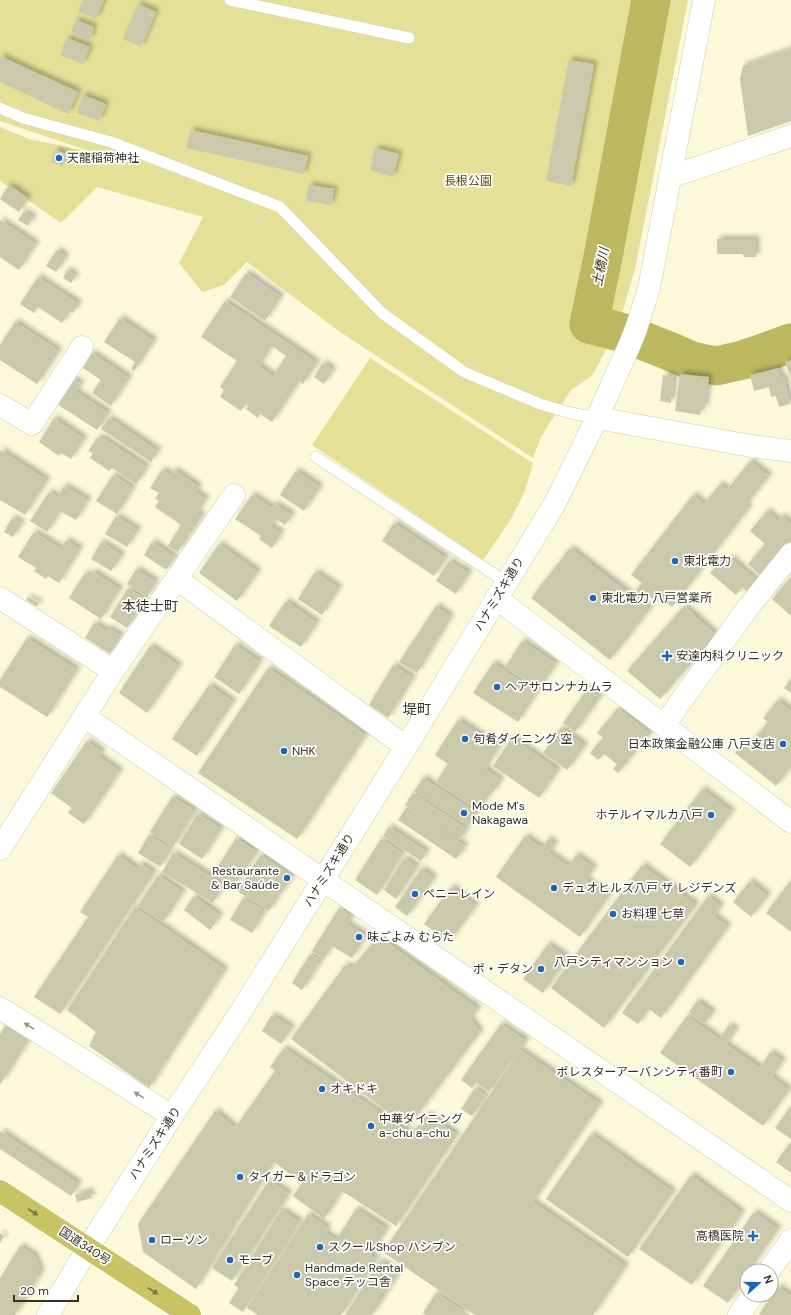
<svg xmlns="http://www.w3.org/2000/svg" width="791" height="1315" font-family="'DM Sans','Noto Sans JP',sans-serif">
	<defs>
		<filter id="shadow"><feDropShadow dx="3.5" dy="-3.5" stdDeviation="2" flood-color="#0004"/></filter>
	</defs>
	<rect width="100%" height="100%" fill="#fbf9da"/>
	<path fill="#e4e098" d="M0 0H688L635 269 622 313 613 337 592 376 571 390 541 437 533 458 340 332 247 262 224 285 202 292 179 263 203 217 97 187 61 223 0 181V127L29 139 95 153 0 121Z
		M370 358 533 463 525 491 511 519 483 560 312 445Z"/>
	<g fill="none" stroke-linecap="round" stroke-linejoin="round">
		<path stroke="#bdb760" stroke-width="39" d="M651 0 603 257 589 324 624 333 674 353 692 361 716 366 743 360 791 343"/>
	</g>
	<path fill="#cbc9ab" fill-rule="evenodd" filter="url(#shadow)" d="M83 0H104L96 19 78 12Z
		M138 4 156 12 141 47 123 39Z
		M76 20 94 27 90 40 71 33Z
		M67 38 90 47 83 64 60 55Z
		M791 49V121L748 136 740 79 743 66Z
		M0 56 78 92 68 114 0 82Z
		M569 60 594 64 571 186 546 181Z
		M83 95 106 104 99 121 77 113Z
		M191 130 308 156 304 174 186 148Z
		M375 148 399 154 393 177 370 170Z
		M55 150 67 154 63 166 51 162Z
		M9 185 28 198 19 212 0 199Z
		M309 185 334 189 331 205 306 201Z
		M24 211 33 218 28 226 18 220Z
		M0 220 36 244 19 270 0 257Z
		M717 239H756V257H744L743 254H717Z
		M57 250 66 257 56 272 46 266Z
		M67 270 76 276 71 283 63 278Z
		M246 273 281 297 265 321 230 297Z
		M38 277 79 304 73 313 70 311 62 323 38 307 34 313 20 304Z
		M225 301 317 363 303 384 299 381 272 422 260 414 258 418 246 409 248 406 246 404 241 411 220 397 224 390 220 387 237 361 201 337ZM272 346 286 356 273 376 259 366Z
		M120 318 154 341 134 371 131 369 135 362 104 342Z
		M15 322 59 351 37 384 0 360V345Z
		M92 353 129 378 111 406 92 393 101 380 83 368Z
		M791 360V378L785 362Z
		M323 363 333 370 324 384 314 377Z
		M778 368 781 378 784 377 790 404 779 407 776 396 771 397 769 387 754 391 750 375Z
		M680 374 709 377 705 408H701L700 415 675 411Z
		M663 375 674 377 671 403 660 401Z
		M73 379 81 384 76 392 108 413 97 430 57 404Z
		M54 418 84 439 71 459 61 453 59 456 39 442Z
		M109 418 158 451 151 462 101 429Z
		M98 437 102 440 103 438 147 467 136 484 112 468 109 471 90 458 93 453 88 451Z
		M0 450 47 480 25 515 0 500Z
		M750 461 769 476 746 505 749 508 672 607 660 598 657 602 643 591 637 599 650 609 610 660 531 598 570 548 632 596 642 583 631 575 693 495 704 504 720 484 727 490Z
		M162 470 171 475 174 470 199 487 195 492 206 499 197 513 202 516 178 552 168 546 181 525 155 507 159 501 155 498 159 493 150 488Z
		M296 471 320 487 304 511 280 495Z
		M113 475 133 488 117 514 96 501Z
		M64 486 88 500 76 520 60 511 47 532 30 521 49 492 57 497Z
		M252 495 272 508 275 504 292 515 285 525 276 519 271 527 281 533 272 548 259 539 261 536 235 519Z
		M767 511 778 521 782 516 791 524V542L761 576 748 564 765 544 750 531Z
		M116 516 138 530 127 547 105 534Z
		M12 518 22 523 13 537 4 532Z
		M394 523 446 558 434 576 382 541Z
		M34 532 61 549 66 540 80 549 59 583 48 576 46 579 34 571 36 568 18 557Z
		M101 542 122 555 111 571 91 559Z
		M152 542 175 557 166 570 144 555Z
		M219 544 258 572 237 601 199 573Z
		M730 558 757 581 748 593 742 587 736 595 710 573 720 561 724 565Z
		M449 561 469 573 456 594 436 581Z
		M136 569 156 582 147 597 127 584Z
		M93 572 120 589 101 619 69 598 85 573 90 576Z
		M315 572 339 588 322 615 298 599Z
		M791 577V616L772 599Z
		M128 588 145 599 127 628 110 617Z
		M28 597 39 603 37 607 26 600Z
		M286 601 317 623 301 647 269 626Z
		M436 606 451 617 417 673 399 662Z
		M684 606 716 635 660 699 627 671Z
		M94 623 106 631 108 628 121 636 110 654 85 638Z
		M27 638 77 670 47 717 0 687V680Z
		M522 641 556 664 539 689 505 667Z
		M235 645 260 662 239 694 214 677Z
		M150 646 179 666 147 713 119 693Z
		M493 663 537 692 518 722 473 693Z
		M393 665 413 678 388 718 369 705Z
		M268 668 366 735 297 839 198 773Z
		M791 679V693L784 688Z
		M209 685 233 702 197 756 172 739Z
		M588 688 600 697 575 732 563 723Z
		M778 700 791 711V767L776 786 735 753 745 742 749 745 768 722 763 718Z
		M618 708 650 734 618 773 613 769 617 764 604 754 598 760 590 753 603 738 597 733Z
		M458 720 499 747 485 769 501 780 493 793 491 792 479 810 436 782 448 764 435 755Z
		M561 728 585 746 567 770 543 753Z
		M512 738 558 770 539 798 493 766Z
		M87 741 102 752 99 757 120 771 84 824 68 813 72 808 51 793Z
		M423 778 477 813 468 826 414 791Z
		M702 789 732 812 690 867 660 844Z
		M413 793 467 829 460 840 405 805Z
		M172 797 195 811 173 847 150 832Z
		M407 807 465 846 456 859 398 820Z
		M197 814 221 829 202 859 179 844Z
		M389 827 427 852 421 861 383 836Z
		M149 835 171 849 160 867 138 853Z
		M525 836 542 848 548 839 555 844 549 853 568 866 576 855 594 868 586 880 609 896 580 937 496 877Z
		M236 838 257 852 234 886 214 873Z
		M381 839 403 853 377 895 355 880Z
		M173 853 224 885 213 903 162 872Z
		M118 855 137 869 141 864 154 873 60 1014 34 997 88 917 80 912Z
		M261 855 292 877 281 894 248 873Z
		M404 858 417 867 396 899 384 890Z
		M642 865 696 905 604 1028 551 988Z
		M421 869 434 878 407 916 395 907Z
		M158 875 183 892 163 922 138 905Z
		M248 875 279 895 269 911 237 891Z
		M791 880V932L766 913Z
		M750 881 768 896 751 917 733 902Z
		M451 887 476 906 449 942 424 924Z
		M194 896 220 916 210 930 184 910Z
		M708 896 721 906 714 916 728 927 661 1018 649 1009 638 1024 622 1013Z
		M243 898 265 911 252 933 230 920Z
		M135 907 225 970 149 1088 89 1046 96 1032 67 1010Z
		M339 908 352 916 347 924 366 936 352 958 332 946 324 959 312 951Z
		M378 936 478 1009 470 1019 480 1032 408 1127 291 1039 345 965 352 968Z
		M548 944 567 958 543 993 523 979Z
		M310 954 321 961 302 990 292 983Z
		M697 1001 713 1013 704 1024 689 1012Z
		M272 1015 292 1028 281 1044 262 1031Z
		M687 1016 719 1039 729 1025 736 1030 726 1044 760 1068 770 1052 783 1061 772 1077 789 1090 763 1126 660 1053Z
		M8 1021 31 1036 0 1085V1034Z
		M501 1024 526 1041 489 1092 476 1082 472 1088 461 1080Z
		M284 1048 412 1134 427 1114 457 1135 396 1226 342 1191 324 1219 293 1196 302 1183 274 1162 196 1289 143 1252 138 1224 215 1111 235 1128 275 1071 270 1067Z
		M520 1050 600 1104 533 1202 626 1266 593 1315H475L383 1252Z
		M475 1088 486 1096 472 1116 461 1109Z
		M791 1106V1139L775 1128Z
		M0 1131 79 1184 71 1196 0 1149Z
		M591 1134 673 1192 628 1257 546 1199Z
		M791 1142V1173L776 1162Z
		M691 1175 742 1213 692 1285 639 1249Z
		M269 1180 289 1194 232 1281 212 1268Z
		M89 1191 92 1198 77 1202 75 1195Z
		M356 1209 387 1229 370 1255 377 1259 341 1315H258L247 1308 308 1214 328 1228 325 1233 336 1240Z
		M281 1210 300 1222 243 1312 229 1303 239 1288 234 1285Z
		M754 1212 778 1229 749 1271H747V1275L728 1303 703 1286Z
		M0 1233 4 1236 0 1243Z
		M20 1246 35 1256 41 1273 15 1315H0V1278Z
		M380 1261 399 1273 372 1315H345Z
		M778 1287 791 1296V1315H761L759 1314Z
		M436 1293 457 1307 470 1315H426L423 1313Z"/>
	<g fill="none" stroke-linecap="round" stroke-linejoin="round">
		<g stroke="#cfcdae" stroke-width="12">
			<path id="service" d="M230 0 409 38
				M0 108 23 118 111 142 280 207 382 313 464 372 540 404 571 413 597 418
				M316 457 506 582"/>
		</g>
		<g stroke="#cfcdae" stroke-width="23">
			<path id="minor" d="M670 177 791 136
				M0 405 32 424 82 347
				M597 418 751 446 791 451
				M177 579 406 747
				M0 598 113 671
				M496 598 791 822
				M84 716 791 1201
				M664 725 747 609 791 554
				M0 849 113 671 234 495
				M0 1008 172 1116"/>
		</g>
		<g stroke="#cfcdae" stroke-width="23">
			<path id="tertiary" d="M769 1271 791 1240
				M48 1315 88 1248 172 1116 240 1013 406 747 554 505 597 418 630 344 636 329 649 288 704 0
				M739 1315 753 1295"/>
		</g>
		<g stroke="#fff" stroke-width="23">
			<path id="trunk" d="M0 1191 190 1315"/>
		</g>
		<use href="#service" stroke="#fff" stroke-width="11"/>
		<use href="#minor" stroke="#fff" stroke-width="22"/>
		<use href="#tertiary" stroke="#fff" stroke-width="22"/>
		<use href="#trunk" stroke="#cac363" stroke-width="22"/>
	</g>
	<defs><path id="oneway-solid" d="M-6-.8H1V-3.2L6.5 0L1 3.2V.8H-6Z"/></defs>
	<g fill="#989892">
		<use href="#oneway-solid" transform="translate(29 1026) rotate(-148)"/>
		<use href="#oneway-solid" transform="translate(139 1095) rotate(-148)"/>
	</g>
	<g fill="#767341">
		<use href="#oneway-solid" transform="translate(33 1212) rotate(33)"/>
		<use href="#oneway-solid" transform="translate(153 1291) rotate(33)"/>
	</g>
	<g fill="#2166b6" stroke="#fff" stroke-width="1.5">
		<circle cx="59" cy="158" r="4"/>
		<circle cx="675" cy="561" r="4"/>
		<circle cx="593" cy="598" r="4"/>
		<path d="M665 650h4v4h4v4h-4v4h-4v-4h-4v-4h4z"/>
		<circle cx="497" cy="687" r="4"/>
		<circle cx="465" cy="739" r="4"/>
		<circle cx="783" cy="744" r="4"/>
		<circle cx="284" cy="751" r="4"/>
		<circle cx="464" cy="813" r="4"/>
		<circle cx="711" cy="815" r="4"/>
		<circle cx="287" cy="878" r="4"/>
		<circle cx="554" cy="888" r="4"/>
		<circle cx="415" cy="894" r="4"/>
		<circle cx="613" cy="914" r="4"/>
		<circle cx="359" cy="937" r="4"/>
		<circle cx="681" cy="962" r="4"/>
		<circle cx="541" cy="969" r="4"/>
		<circle cx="731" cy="1072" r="4"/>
		<circle cx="322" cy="1089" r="4"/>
		<circle cx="371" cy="1126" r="4"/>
		<circle cx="240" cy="1177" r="4"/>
		<path d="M751 1230h4v4h4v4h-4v4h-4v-4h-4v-4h4z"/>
		<circle cx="152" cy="1240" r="4"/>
		<circle cx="320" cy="1247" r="4"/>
		<circle cx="230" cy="1260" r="4"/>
		<circle cx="297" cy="1275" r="4"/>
	</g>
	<g text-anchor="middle" stroke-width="3.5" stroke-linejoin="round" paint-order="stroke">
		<g font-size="12" fill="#323225" stroke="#fff" text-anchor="start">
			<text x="67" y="162">天龍稲荷神社</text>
			<text x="683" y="565">東北電力</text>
			<text x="601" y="602">東北電力 八戸営業所</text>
			<text x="676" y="660">安達内科クリニック</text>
			<text x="505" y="691">ヘアサロンナカムラ</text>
			<text x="473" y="743">旬肴ダイニング 空</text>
			<text x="775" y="748" text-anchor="end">日本政策金融公庫 八戸支店</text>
			<text x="292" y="755">NHK</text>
			<text x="472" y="810">Mode M's<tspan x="472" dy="14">Nakagawa</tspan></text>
			<text x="703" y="819" text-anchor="end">ホテルイマルカ八戸</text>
			<text x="279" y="875" text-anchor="end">Restaurante<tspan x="279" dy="14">&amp; Bar Saúde</tspan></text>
			<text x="562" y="892">デュオヒルズ八戸 ザ レジデンズ</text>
			<text x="423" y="898">ペニーレイン</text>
			<text x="621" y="918">お料理 七草</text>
			<text x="367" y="941">味ごよみ むらた</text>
			<text x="673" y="966" text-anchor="end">八戸シティマンション</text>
			<text x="533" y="973" text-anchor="end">ポ・デタン</text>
			<text x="723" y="1076" text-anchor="end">ポレスターアーバンシティ番町</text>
			<text x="330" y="1093">オキドキ</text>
			<text x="379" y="1123">中華ダイニング<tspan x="379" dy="14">a-chu a-chu</tspan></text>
			<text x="248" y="1181">タイガー＆ドラゴン</text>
			<text x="744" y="1240" text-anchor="end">高橋医院</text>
			<text x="160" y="1244">ローソン</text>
			<text x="328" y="1251">スクールShop ハシブン</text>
			<text x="238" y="1264">モーブ</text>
			<text x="305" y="1272">Handmade Rental<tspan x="305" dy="14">Space テッコ舎</tspan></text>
		</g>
		<g font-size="12" fill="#544f0b" stroke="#fff">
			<text x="468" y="185">長根公園</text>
		</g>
		<g font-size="12" fill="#323225" stroke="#fff">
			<text transform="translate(499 594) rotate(-59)" y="4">ハナミズキ通り</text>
			<text transform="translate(329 870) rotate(-58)" y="4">ハナミズキ通り</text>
			<text transform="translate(155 1143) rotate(-57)" y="4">ハナミズキ通り</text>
			<text transform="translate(85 1246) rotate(33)" y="4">国道340号</text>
		</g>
		<g font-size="13" font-style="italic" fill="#383510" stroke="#fff">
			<text transform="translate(600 267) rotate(-79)" y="5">土橋川</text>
		</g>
		<g font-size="14" fill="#323225" stroke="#fff">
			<text x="150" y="611">本徒士町</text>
			<text x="417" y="714">堤町</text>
		</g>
	</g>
	<g transform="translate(759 1283) rotate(69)"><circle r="19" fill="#ffffff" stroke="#adada8"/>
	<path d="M0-3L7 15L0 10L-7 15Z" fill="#2166b6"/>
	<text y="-6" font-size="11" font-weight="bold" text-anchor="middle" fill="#323225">N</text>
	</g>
	<path d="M14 1295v6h64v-6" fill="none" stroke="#323225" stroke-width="2"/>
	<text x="20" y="1295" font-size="12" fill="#323225" stroke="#ffffff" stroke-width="3" paint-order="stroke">20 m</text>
</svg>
